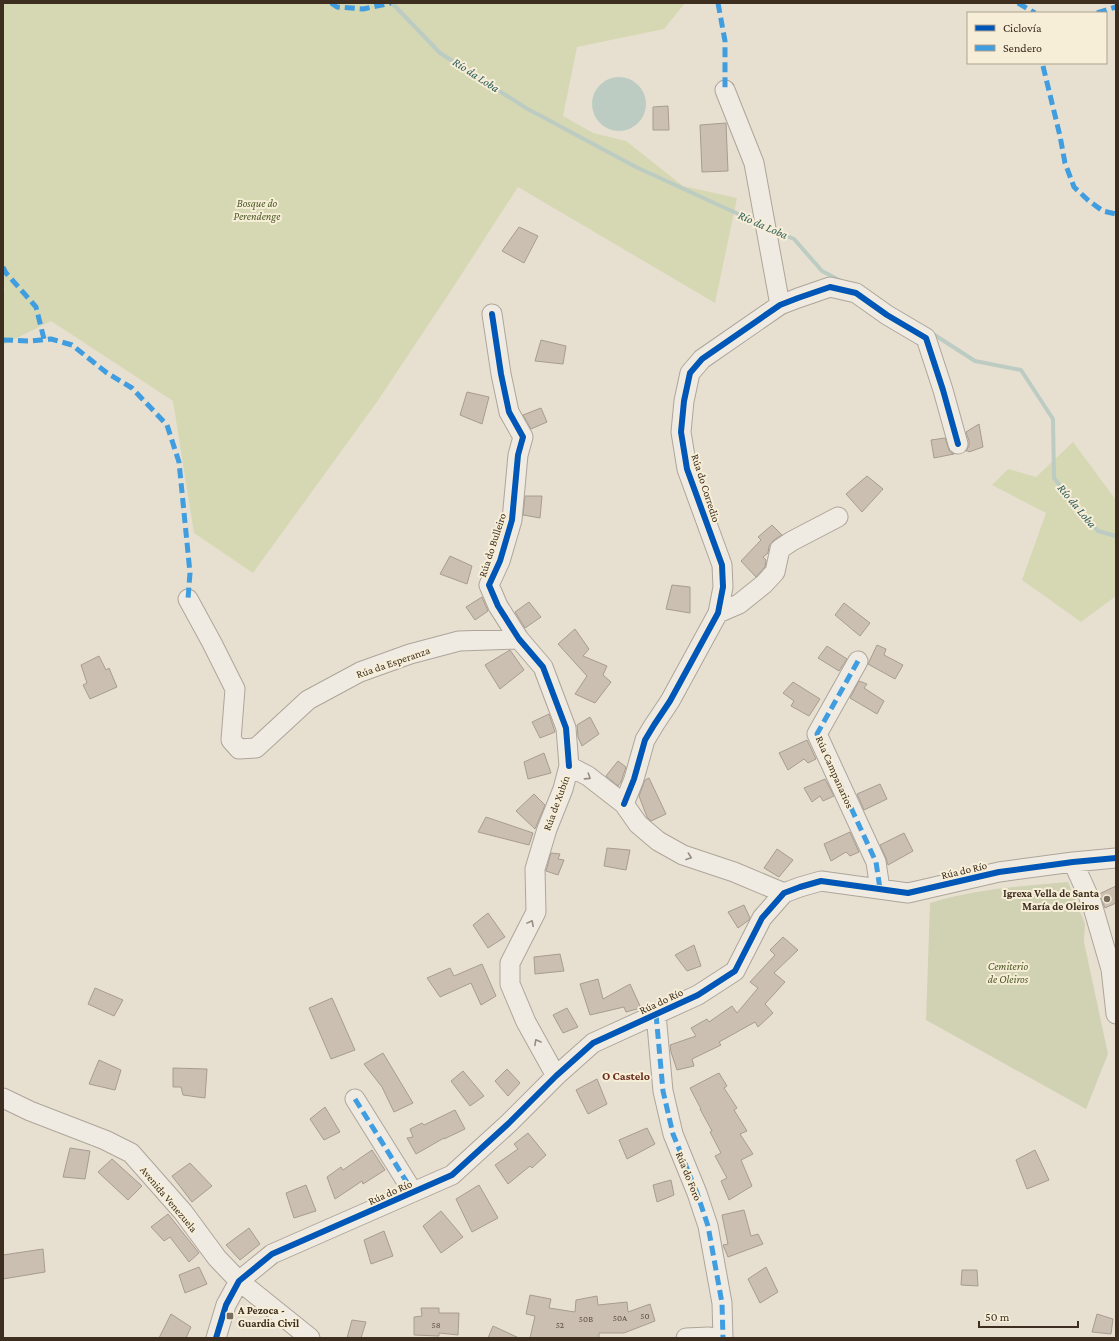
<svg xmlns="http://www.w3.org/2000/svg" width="1119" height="1341" font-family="'Crimson Pro',serif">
	<rect width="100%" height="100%" fill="#e7e0d1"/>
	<path fill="#d6d7b3" d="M3 3H685L664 29 577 47 563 116 593 133 626 141 683 186 737 198 715 303 518 187 450 292 379 399 253 573 194 533 173 401 51 321 3 345V292L5 290 3 285Z
		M1073 442 1116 500V596L1081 622 1022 580 1046 513 992 485 1008 469 1036 477Z"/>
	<path fill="#d1d1b3" d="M1068 882 1085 924 1084 942 1108 1054 1086 1109 926 1020 930 903C975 889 1022 886 1068 882Z"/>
	<path fill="#bcccc2" d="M592 104a27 27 0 1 1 54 0a27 27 0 1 1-54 0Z"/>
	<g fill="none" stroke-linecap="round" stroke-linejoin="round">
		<path stroke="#bcccc2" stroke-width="4" d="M392 3 440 53 526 108 636 167 760 224
			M771 229 794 239 822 271 841 281
			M930 332 975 361 1021 370 1053 419 1054 478 1098 531 1116 536"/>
	</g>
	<path fill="#cbbfb2" stroke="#a89c90" d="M668 106 669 130H653V107Z
		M726 123 728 171 702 172 700 125Z
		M519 227 538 236 524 263 502 251Z
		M541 340 566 346 563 364 535 361Z
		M467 392 489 397 482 424 460 415Z
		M541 408 547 422 531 429 523 415Z
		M979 424 983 447 969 452 968 451H966L969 446V441L966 432Z
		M945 438 948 447 950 452 954 454 934 458 931 440Z
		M867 476 883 489 862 512 846 494Z
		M525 496H542L540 518 523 515Z
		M772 525 782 535 774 540 769 546 768 553 763 557 766 560 765 567 756 577 741 561 761 540 758 537Z
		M450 556 472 566 467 584 440 574Z
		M672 585 690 587V613L666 609Z
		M482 597 488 611 475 620 466 607Z
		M529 602 541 617 525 628 515 612Z
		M844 603 870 623 860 636 835 615Z
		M575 629 589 649 583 656 607 666 603 675 611 682 595 703 575 694 587 676 558 644Z
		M877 645 886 649 884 655 903 665 895 679 868 664Z
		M827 646 847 659 839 671 818 658Z
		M510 650 524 670 500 689 485 665Z
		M99 656 106 670 109 668 117 687 90 699 83 685 87 683 81 665Z
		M859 681 867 684 864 688 884 701 877 714 850 698Z
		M793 682 820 699 809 716 791 706 794 701 783 693Z
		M549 714 555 732 540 738 532 722Z
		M590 717 599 734 582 746 578 737 577 725Z
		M807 740 816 759 808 763 804 759 788 770 779 753Z
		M544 753 551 773 528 779 524 762Z
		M618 761 626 767 621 782 618 786 606 776Z
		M649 778 666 814 651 821 647 817 639 796 645 780Z
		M825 779 834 796 823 801 820 796 812 802 804 788Z
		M880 784 887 799 864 810 857 794Z
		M534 794 545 805 535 829 516 811Z
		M486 817 533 833 529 845 478 832Z
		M850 832 859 852 850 856 846 852 831 861 824 844Z
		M904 833 913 851 888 865 886 858 880 845Z
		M607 848 630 850 626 870 604 866Z
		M777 849 793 860 779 877 764 868Z
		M551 853 560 854 558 859 564 860 558 875 546 871Z
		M1116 886V903L1105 908 1099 894Z
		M744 905 750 918 749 920 738 928 728 912Z
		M488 913 505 937 488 948 473 925Z
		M783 937 798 950 774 973 785 982 765 1004 773 1013 758 1027 755 1022 719 1042 721 1045 692 1059 694 1066 677 1070 671 1052 670 1045 696 1036 691 1028 707 1019 709 1022 732 1006 737 1013 758 988 750 982 775 955 770 950Z
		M694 945 701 966 687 971 675 955Z
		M560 954 564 971 535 974 534 957Z
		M482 964 496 996 481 1005 471 983 440 997 427 978 450 968 454 976Z
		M598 979 603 999 630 984 641 1008 626 1012 624 1007 590 1015 580 984Z
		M95 988 123 1000 114 1016 88 1004Z
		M332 998 355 1050 331 1059 309 1008Z
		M567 1008 578 1027 563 1033 553 1015Z
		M383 1053 413 1103 394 1112 382 1087 364 1064Z
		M99 1060 121 1070 115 1090 89 1084Z
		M173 1068 207 1069 205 1098 183 1095 181 1087H173Z
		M507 1069 520 1083 508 1096 495 1081Z
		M463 1071 484 1096 470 1106 451 1081Z
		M719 1073 727 1086 724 1088 737 1108 734 1110 747 1131 740 1134 753 1154 741 1160 752 1186 729 1200 721 1181 727 1178 715 1156 721 1153 710 1132 712 1131 700 1109H701L690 1088Z
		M597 1079 607 1104 588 1114 576 1090Z
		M325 1107 340 1132 324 1140 310 1119Z
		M455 1110 465 1129 444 1139V1138L416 1154 407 1138 413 1137 410 1129 422 1123 424 1125Z
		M647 1128 655 1144 627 1159 619 1140Z
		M528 1133 546 1155 532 1168 530 1166 508 1184 495 1165 518 1149 514 1144Z
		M70 1148 90 1151 85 1179 63 1177Z
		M372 1150 385 1170 363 1184 362 1181 335 1199 327 1177 341 1167 343 1170Z
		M1035 1150 1049 1180 1027 1189 1016 1160Z
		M112 1159 142 1186 128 1200 98 1172Z
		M190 1163 212 1186 192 1202 172 1176Z
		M671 1180 674 1195 657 1202 653 1185Z
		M306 1185 316 1211 294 1218 286 1193Z
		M479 1185 498 1218 472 1232 456 1199Z
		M744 1210 751 1236 758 1234 763 1244 728 1257 723 1245 728 1244 722 1215Z
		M441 1211 463 1237 441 1253 423 1226Z
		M168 1214 199 1253 189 1262 170 1237 164 1241 151 1227Z
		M249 1228 260 1244 240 1260 226 1245Z
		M384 1231 393 1256 371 1264 364 1240Z
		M43 1249 45 1272 3 1279V1255Z
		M199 1267 207 1284 185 1293 179 1275Z
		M766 1267 778 1292 760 1303 748 1279Z
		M962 1270H977L978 1286 961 1285Z
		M530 1295 551 1299 549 1308 575 1312 576 1300 597 1296 598 1305 627 1302 628 1312 650 1304 655 1321 624 1333H599V1338H530L535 1316 526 1314Z
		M421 1308H439V1313H459L458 1335 439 1333V1336L414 1335V1317L422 1316Z
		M171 1314 191 1327 186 1338H159Z
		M1097 1314 1113 1319 1111 1334 1092 1332Z
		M352 1320 366 1322 361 1338H347Z
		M493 1326 519 1338H488Z"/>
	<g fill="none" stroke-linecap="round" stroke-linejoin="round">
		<g stroke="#ada599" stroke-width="21">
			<path id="minor" d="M725 90 754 163 780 305
				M492 314 501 374 509 412 523 437 518 455 512 520 500 561 489 585 498 606 519 639 543 667 566 728 569 766
				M188 599 212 643 235 689 231 740 239 749 256 748 308 700 360 672 410 654 459 641 519 639
				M718 613 739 604 764 584 775 572 780 549 792 541 838 517
				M858 661 817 734 876 862 880 889
				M624 804 634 779 645 740 654 725 670 701 718 613 723 587 722 565 687 469 681 432 684 401 690 373 702 359 780 305 798 298 830 287 856 293 887 315 926 338 943 390 958 444
				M1073 862 1092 904 1111 969 1116 1014
				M656 1014 663 1091 673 1134 697 1193 708 1226 722 1303 723 1338
				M556 1076 526 1022 510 984V963L536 912 535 869 547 829 563 789 569 766 588 776 624 804 638 824 658 841 683 855 734 872 784 893
				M3 1098 30 1111 105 1140 131 1153 183 1212 217 1258 239 1281 310 1338
				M355 1099 413 1192
				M216 1338 226 1305 239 1281 272 1254 452 1175 509 1123 556 1076 593 1043 698 995 735 971 762 918 784 893 800 887 821 881 908 893 999 872 1073 862 1116 858
				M686 1338 709 1337 714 1338"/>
		</g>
		<use href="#minor" stroke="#efebe3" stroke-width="19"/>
		<path stroke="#3f9de0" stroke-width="5" stroke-dasharray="10 5" stroke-linecap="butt" d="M331 3 337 7 363 9 391 3
			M718 3 725 41V90
			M1018 3 1035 13
			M1097 13 1116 7
			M1043 66 1060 136 1065 163 1074 187 1089 201 1103 211 1116 214
			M3 267 6 273 36 307 44 339
			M3 340 30 341 51 339 72 345 107 373 132 388 167 425 179 462 190 573 188 599
			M858 661 817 734 876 862 880 889
			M656 1014 663 1091 673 1134 697 1193 708 1226 722 1303 723 1338
			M355 1099 413 1192"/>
		<g stroke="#f7eed8" stroke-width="8">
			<path id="cycleway" d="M492 314 501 374 509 412 523 437 518 455 512 520 500 561 489 585 498 606 519 639 543 667 566 728 569 766
				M624 804 634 779 645 740 654 725 670 701 718 613 723 587 722 565 687 469 681 432 684 401 690 373 702 359 780 305 798 298 830 287 856 293 887 315 926 338 943 390 958 444
				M216 1338 226 1305 239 1281 272 1254 452 1175 509 1123 556 1076 593 1043 698 995 735 971 762 918 784 893 800 887 821 881 908 893 999 872 1073 862 1116 858"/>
		</g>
		<use href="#cycleway" stroke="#0057b8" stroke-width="6"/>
	</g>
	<defs><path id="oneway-chevron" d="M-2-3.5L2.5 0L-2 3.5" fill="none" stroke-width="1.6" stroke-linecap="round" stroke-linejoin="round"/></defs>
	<g stroke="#968c82">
		<use href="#oneway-chevron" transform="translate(588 777) rotate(33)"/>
		<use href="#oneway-chevron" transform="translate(689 857) rotate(20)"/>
		<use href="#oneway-chevron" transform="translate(531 923) rotate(-62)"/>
		<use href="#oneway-chevron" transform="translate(537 1042) rotate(-119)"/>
	</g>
	<g fill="#786c5e" stroke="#f7eed8" stroke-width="1.5">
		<circle cx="1107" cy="899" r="4"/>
		<rect x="226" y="1312" width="8" height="8" rx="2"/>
	</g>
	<g text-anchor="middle" stroke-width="4" stroke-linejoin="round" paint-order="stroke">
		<g font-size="9" fill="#605244">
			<text x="645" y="1319">50</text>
			<text x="620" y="1321">50A</text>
			<text x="586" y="1322">50B</text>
			<text x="436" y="1328">58</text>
			<text x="560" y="1328">52</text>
		</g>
		<g font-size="11" font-style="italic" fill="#4d5a26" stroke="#f7eed8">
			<text x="257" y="207">Bosque do<tspan x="257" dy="13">Perendenge</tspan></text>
			<text x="1008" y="970">Cemiterio<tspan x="1008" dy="13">de Oleiros</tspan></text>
		</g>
		<g font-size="11" fill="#3d2e20" stroke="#f7eed8">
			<text transform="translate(706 488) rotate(72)" y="4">Rúa do Corredio</text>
			<text transform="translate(492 545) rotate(-72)" y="4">Rúa do Bulleiro</text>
			<text transform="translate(393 662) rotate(-19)" y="4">Rúa da Esperanza</text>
			<text transform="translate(835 772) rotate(66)" y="4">Rúa Campanarios</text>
			<text transform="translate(556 803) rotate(-70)" y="4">Rúa de Xubín</text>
			<text transform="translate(964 870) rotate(-13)" y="4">Rúa do Río</text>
			<text transform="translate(661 1001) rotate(-25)" y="4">Rúa do Río</text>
			<text transform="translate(689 1176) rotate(68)" y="4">Rúa do Foro</text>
			<text transform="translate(390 1192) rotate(-24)" y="4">Rúa do Río</text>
			<text transform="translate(169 1199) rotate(50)" y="4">Avenida Venezuela</text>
		</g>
		<g font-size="11" font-weight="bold" fill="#3d2e20" stroke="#f7eed8" text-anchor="end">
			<text x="1099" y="897">Igrexa Vella de Santa<tspan x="1099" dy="13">María de Oleiros</tspan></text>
			<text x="238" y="1314" text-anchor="start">A Pezoca -<tspan x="238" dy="13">Guardia Civil</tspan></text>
		</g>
		<g font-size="12" font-style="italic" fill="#2f5d5a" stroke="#f7eed8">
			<text transform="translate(476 75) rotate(33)" y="4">Río da Loba</text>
			<text transform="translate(763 225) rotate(24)" y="4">Río da Loba</text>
			<text transform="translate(1077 506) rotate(50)" y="4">Río da Loba</text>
		</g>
		<g font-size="12" font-weight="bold" fill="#6b2e1e" stroke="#f7eed8">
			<text x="626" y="1080">O Castelo</text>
		</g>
	</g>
	<rect width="1119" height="1341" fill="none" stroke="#3d2e20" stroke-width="8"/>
	<rect x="967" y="12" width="140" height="52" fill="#f7eed8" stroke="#ada18e"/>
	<rect x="975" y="25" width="20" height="6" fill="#0057b8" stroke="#ada18e"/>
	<text x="1003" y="32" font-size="12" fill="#3d2e20">Ciclovía</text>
	<rect x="975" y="45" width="20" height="6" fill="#3f9de0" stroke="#ada18e"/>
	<text x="1003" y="52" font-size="12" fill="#3d2e20">Sendero</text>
	<path d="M979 1321v6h99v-6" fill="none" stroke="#3d2e20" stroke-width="2"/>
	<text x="985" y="1321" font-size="12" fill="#3d2e20" stroke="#f7eed8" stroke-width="3" paint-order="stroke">50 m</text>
</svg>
